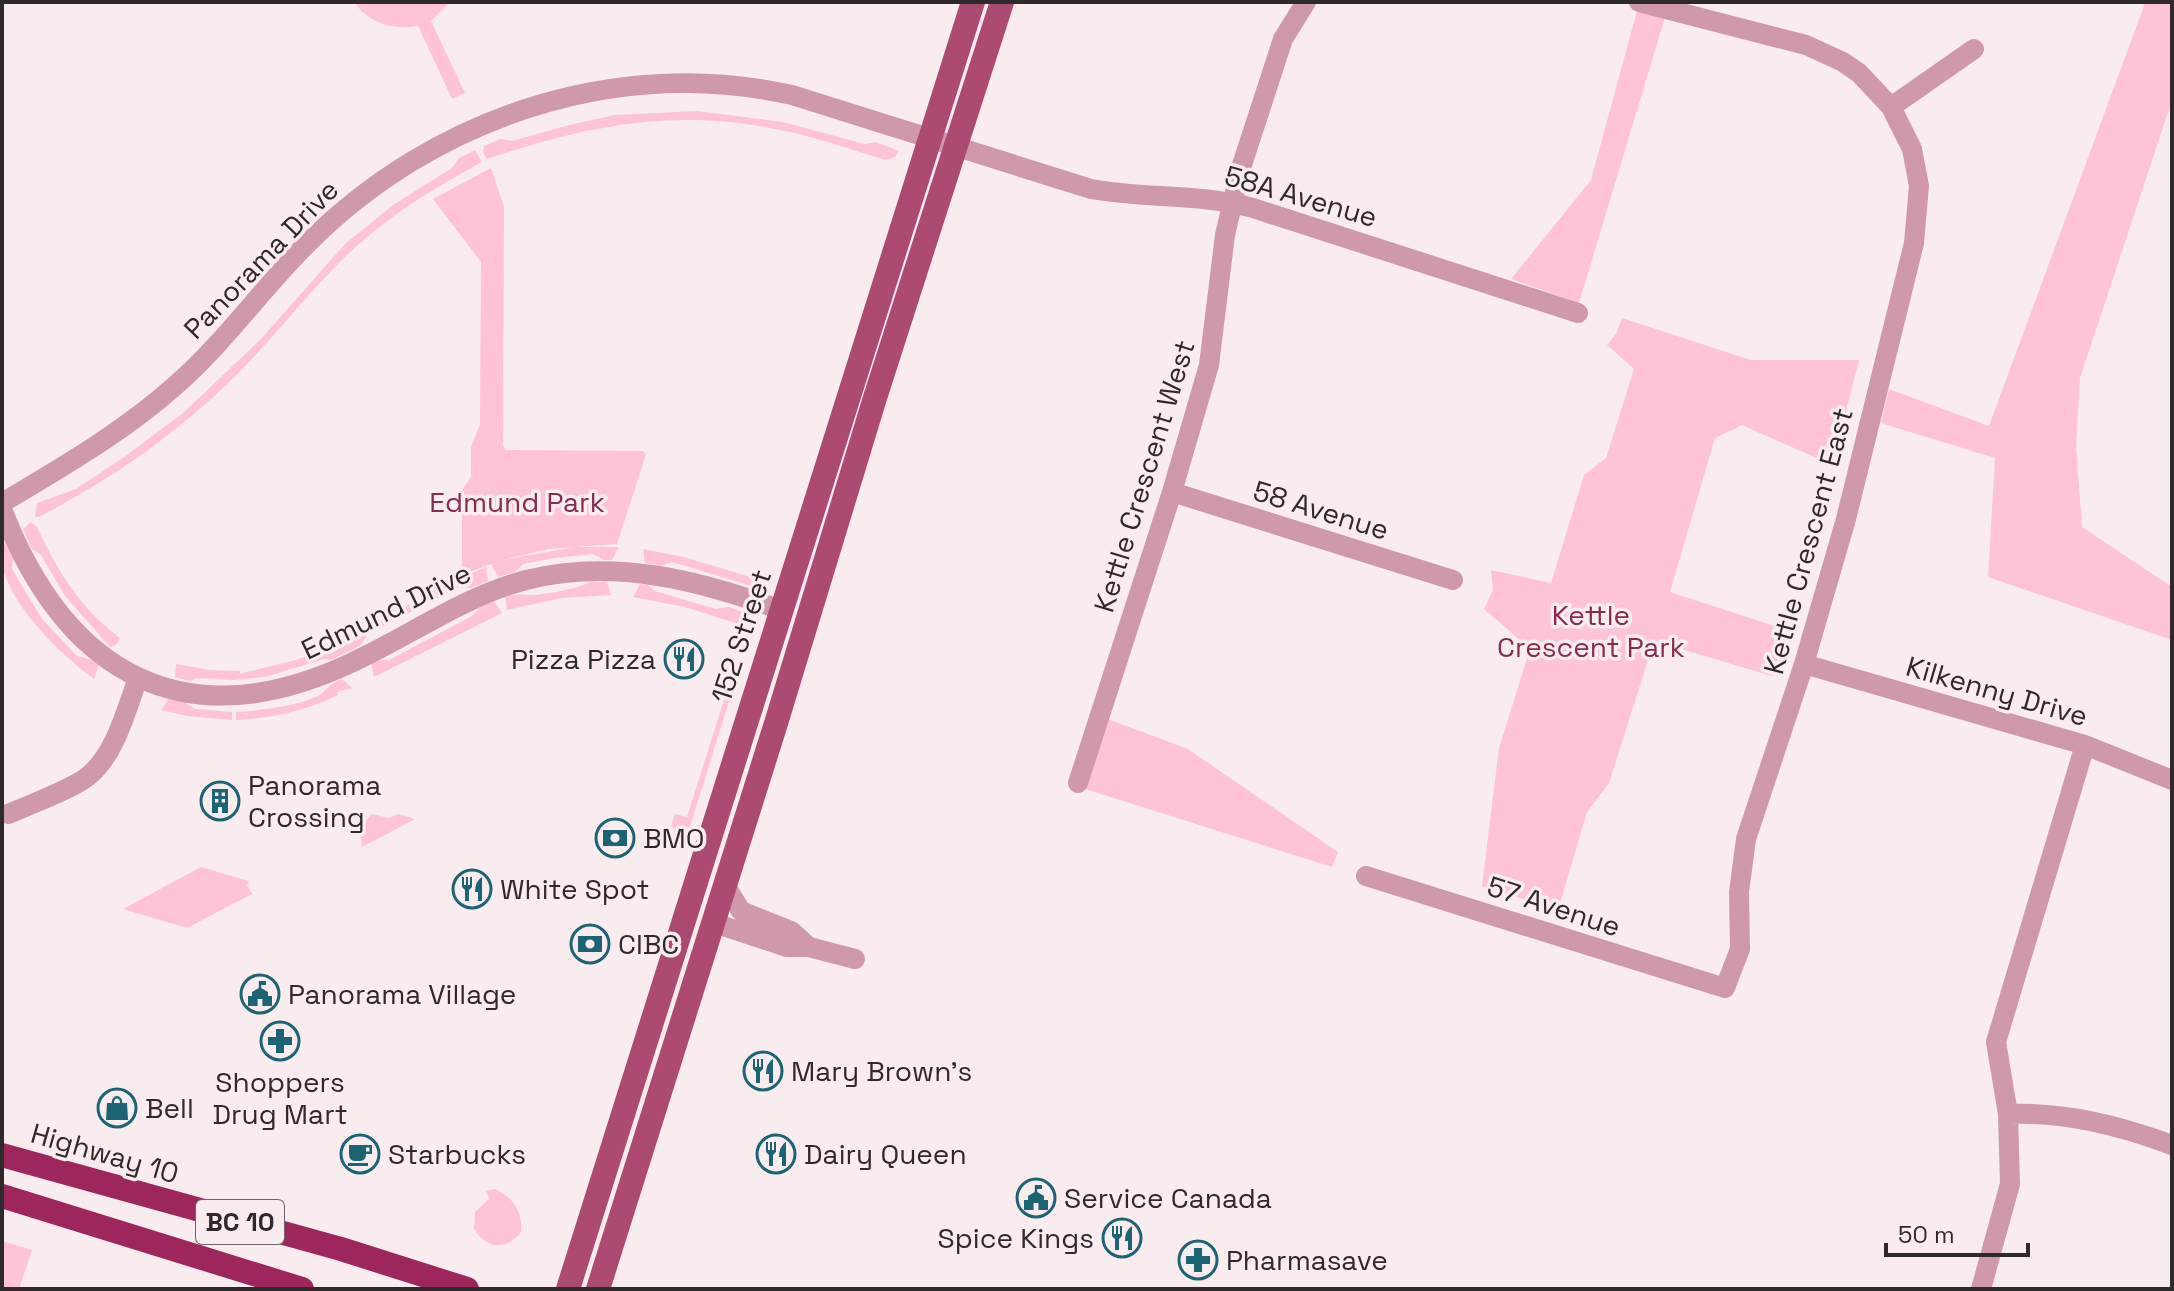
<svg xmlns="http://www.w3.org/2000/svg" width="2174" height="1291" font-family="'Space Grotesk',sans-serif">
	<rect width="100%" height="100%" fill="#f9ecef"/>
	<path fill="#fec3d6" d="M354 2H450L431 21 465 93 452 99 418 26C392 30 370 24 354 2Z
		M2143 2H2172V100L2080 378 2076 446 2082 527 2172 587V640L1988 577 1995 458 1881 423 1889 389 1989 426 2144 6Z
		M1638 7 1666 14 1579 303 1511 279 1591 180Z
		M697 111 783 122 865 144 876 142 899 151 895 157 885 160C850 149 815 137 780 130 677 107 584 126 487 159L483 152 484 146 501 139 512 141 569 125 615 115Z
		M475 150 482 162C432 189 383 219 343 259 301 300 266 348 223 388 168 440 106 482 39 517H35L37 503 76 489 124 457 183 413 260 340 345 244 393 205 452 168 459 158Z
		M491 168 504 207 503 446 506 450 643 451 646 454 617 544 549 549 502 560 576 547H619L612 560H604L593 554 555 558 523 564 515 572 498 577 491 564 462 575V490L471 477V447L480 424 481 262 433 199Z
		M1622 318 1751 360H1859L1832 465 1742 425 1715 438 1670 592 1787 630 1772 676 1654 641 1609 783 1587 812 1558 910 1482 886 1499 748 1530 649 1484 609 1493 590 1491 570 1551 583 1584 475 1606 458 1634 369 1607 345 1616 334Z
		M31 522 37 527C58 572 80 608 120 638L116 645 110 647 65 596 41 555 32 549 23 529Z
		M2 538 13 558 12 569 42 619 77 656 90 659 99 665 94 679C61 655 14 609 3 569 0 560 2 547 2 538Z
		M643 549 684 557 757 579 752 586 672 562 662 566 645 563Z
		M486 567 488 581 471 588 459 587 368 634 361 645 331 660 324 659 265 677 232 680 197 678 190 681 175 677 176 664 210 670 240 671V674C263 667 291 663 315 653 374 628 427 591 486 567Z
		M590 582H607L611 595 562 598 507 610 505 597C516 593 521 595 531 595 544 595 581 588 590 582Z
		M640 584 647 585 655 591 716 609 728 607 743 612 741 625 685 607 633 597Z
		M494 601 502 613 374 677 371 663 378 660H389L472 616 480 607Z
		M342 679 352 688 337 692 338 695C306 711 272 718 236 720V712C254 711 309 705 322 693 329 687 332 683 342 679Z
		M729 684 734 685 683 849 670 845 675 828 671 826 675 814 687 817Z
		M169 698 185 702 195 709 232 712V720L187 716 161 710Z
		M1105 718 1188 749 1338 852 1332 867 1082 788Z
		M372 814 389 818 399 814 415 819 362 847 360 827Z
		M201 867 249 881 247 885 252 894 187 928 123 909Z
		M495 1189C513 1197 523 1212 521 1232 507 1251 486 1249 474 1229L475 1212 489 1199 486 1191Z
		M2 1241 32 1250 19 1289H2Z"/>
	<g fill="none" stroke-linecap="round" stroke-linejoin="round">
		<path stroke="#d098ab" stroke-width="20" d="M1891 107 1974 49
			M1172 492 1453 580
			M2 503C62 467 125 431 177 384 226 341 263 287 309 242 435 117 616 56 792 95L1091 189C1145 199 1200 193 1253 208L1578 313
			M2 509C66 674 184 741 351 663 410 636 462 597 526 580 613 558 699 580 781 610
			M1804 664 2085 745 2172 780
			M1078 783 1172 492 1209 365 1225 235 1240 171 1283 39 1306 2
			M8 814C29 805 70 790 87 777 115 756 126 710 138 678
			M1366 876 1725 988 1740 949 1739 892 1746 839 1804 664 1846 519 1914 243 1919 186 1912 149 1891 107 1859 73 1843 62 1806 45 1639 2
			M725 885 741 911 791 931 809 947
			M714 923 787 947H809L855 959
			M2008 1114C2065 1112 2118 1125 2172 1145
			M1981 1289 2010 1184 2008 1114 1996 1042 2085 745"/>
		<path stroke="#ac4a72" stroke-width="24" d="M568 1289 973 2
			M598 1289 777 720 874 401 1002 2"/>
		<path stroke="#9d275d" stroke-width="24" d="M2 1155 341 1249 467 1289
			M2 1196 302 1289"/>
	</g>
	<defs>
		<g id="restaurant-ring" transform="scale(2)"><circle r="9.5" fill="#f9ecef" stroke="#1c6373" stroke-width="1.5"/><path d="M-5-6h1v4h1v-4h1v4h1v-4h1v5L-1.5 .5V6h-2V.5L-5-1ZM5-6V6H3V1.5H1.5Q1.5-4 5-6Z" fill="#1c6373"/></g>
		<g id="building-ring" transform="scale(2)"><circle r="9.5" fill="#f9ecef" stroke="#1c6373" stroke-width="1.5"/><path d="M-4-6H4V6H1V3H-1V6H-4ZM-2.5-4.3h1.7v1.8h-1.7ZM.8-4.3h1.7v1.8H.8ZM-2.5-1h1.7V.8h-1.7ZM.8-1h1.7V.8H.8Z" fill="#1c6373"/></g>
		<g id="bank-ring" transform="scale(2)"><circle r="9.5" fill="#f9ecef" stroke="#1c6373" stroke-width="1.5"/><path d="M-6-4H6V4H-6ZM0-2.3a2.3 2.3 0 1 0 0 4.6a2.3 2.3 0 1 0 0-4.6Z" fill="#1c6373"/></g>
		<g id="civic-ring" transform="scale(2)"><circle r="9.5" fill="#f9ecef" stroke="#1c6373" stroke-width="1.5"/><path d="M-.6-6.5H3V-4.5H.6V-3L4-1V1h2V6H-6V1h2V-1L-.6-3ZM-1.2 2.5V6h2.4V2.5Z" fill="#1c6373"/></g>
		<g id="pharmacy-ring" transform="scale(2)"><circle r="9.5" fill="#f9ecef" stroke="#1c6373" stroke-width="1.5"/><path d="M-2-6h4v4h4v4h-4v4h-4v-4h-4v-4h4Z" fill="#1c6373"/></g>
		<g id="shop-ring" transform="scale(2)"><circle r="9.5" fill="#f9ecef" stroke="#1c6373" stroke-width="1.5"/><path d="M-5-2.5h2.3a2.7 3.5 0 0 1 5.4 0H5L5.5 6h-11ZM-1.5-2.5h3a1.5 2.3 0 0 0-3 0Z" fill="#1c6373"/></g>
		<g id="cafe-ring" transform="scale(2)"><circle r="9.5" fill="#f9ecef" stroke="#1c6373" stroke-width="1.5"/><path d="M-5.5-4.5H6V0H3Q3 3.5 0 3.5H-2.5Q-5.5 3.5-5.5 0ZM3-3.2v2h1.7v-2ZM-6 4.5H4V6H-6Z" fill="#1c6373"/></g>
	</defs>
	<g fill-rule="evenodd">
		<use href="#restaurant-ring" x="684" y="659"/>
		<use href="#building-ring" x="220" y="801"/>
		<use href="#bank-ring" x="615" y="838"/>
		<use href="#restaurant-ring" x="472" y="889"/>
		<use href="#bank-ring" x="590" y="944"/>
		<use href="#civic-ring" x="260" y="994"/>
		<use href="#pharmacy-ring" x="280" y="1041"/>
		<use href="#restaurant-ring" x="763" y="1071"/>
		<use href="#shop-ring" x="117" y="1108"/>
		<use href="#cafe-ring" x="360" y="1154"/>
		<use href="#restaurant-ring" x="776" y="1154"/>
		<use href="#civic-ring" x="1036" y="1198"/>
		<use href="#restaurant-ring" x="1122" y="1238"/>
		<use href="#pharmacy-ring" x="1198" y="1260"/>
	</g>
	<g text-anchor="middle" stroke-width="7" stroke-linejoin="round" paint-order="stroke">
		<rect fill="#f9ecef" stroke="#6b6466" stroke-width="2" x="196" y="1200" width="88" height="44" rx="6"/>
		<g font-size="26" font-weight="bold" fill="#2e292b">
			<text x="240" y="1231">BC 10</text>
		</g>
		<g font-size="28" fill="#2e292b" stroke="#f9ecef">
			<text transform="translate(1301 196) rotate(16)" y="10">58A Avenue</text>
			<text transform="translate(261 259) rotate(-46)" y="10">Panorama Drive</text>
			<text transform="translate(1144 476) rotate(-73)" y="10">Kettle Crescent West</text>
			<text transform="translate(1321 510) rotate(17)" y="10">58 Avenue</text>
			<text transform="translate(1808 541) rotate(-75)" y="10">Kettle Crescent East</text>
			<text transform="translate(386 611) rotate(-26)" y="10">Edmund Drive</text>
			<text transform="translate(741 636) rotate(-72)" y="10">152 Street</text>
			<text transform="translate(1997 691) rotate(16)" y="10">Kilkenny Drive</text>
			<text transform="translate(1554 906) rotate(18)" y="10">57 Avenue</text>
			<text transform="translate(105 1153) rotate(16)" y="10">Highway 10</text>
		</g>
		<g font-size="28" fill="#872b53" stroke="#f9ecef">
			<text x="517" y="512">Edmund Park</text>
			<text x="1591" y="625">Kettle<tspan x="1591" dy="32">Crescent Park</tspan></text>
		</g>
		<g font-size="28" fill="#2e292b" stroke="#f9ecef" text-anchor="start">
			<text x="656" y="669" text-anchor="end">Pizza Pizza</text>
			<text x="248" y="795">Panorama<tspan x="248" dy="32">Crossing</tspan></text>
			<text x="643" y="848">BMO</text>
			<text x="500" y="899">White Spot</text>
			<text x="618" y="954">CIBC</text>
			<text x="288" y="1004">Panorama Village</text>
			<text x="791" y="1081">Mary Brown's</text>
			<text x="280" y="1092" text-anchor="middle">Shoppers<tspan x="280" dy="32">Drug Mart</tspan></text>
			<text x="145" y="1118">Bell</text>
			<text x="388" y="1164">Starbucks</text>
			<text x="804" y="1164">Dairy Queen</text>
			<text x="1064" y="1208">Service Canada</text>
			<text x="1094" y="1248" text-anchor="end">Spice Kings</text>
			<text x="1226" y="1270">Pharmasave</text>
		</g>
	</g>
	<rect width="2174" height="1291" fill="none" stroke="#2e292b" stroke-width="8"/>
	<path d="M1886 1243v12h142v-12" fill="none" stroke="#2e292b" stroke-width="4"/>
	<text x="1898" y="1243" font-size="24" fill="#2e292b" stroke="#f9ecef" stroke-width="6" paint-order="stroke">50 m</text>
</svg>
